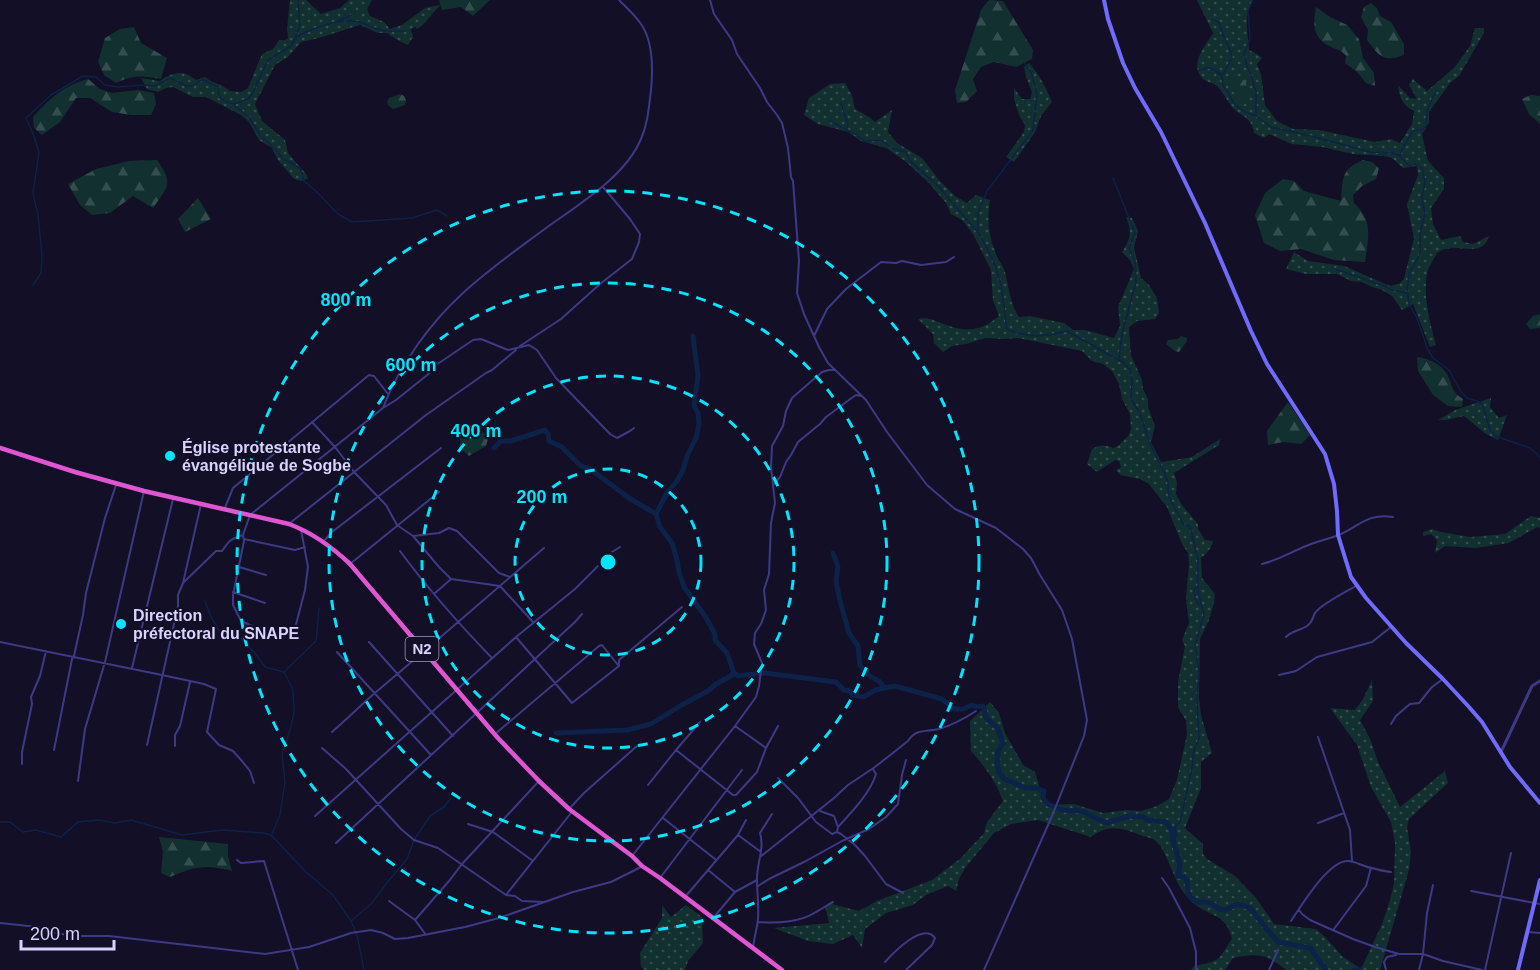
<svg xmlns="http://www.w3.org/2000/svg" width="1540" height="970" font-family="Arial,sans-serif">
	<defs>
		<pattern id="grass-dots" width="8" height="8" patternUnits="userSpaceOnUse" patternTransform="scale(1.5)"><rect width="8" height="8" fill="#12302f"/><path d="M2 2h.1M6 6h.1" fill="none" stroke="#344d4e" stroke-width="1.8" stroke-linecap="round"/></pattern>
		<pattern id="forest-firs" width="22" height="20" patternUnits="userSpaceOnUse" patternTransform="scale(1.5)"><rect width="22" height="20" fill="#12302f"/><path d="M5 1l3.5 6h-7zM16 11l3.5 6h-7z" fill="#344d4e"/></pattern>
	</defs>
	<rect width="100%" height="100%" fill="#130f26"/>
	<path fill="url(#grass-dots)" d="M290 0H306L321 14 340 8 349 0H372L367 9 370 16 384 22 390 29 402 25 425 8 439 5 440 6C430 14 428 23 417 29L415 27 411 29 413 37 408 45 399 41 387 33H378L360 25 319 38 301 42 288 57 275 65 255 104 262 121 285 140 288 153 306 174 308 178 303 181 294 179 278 160 272 148 259 140 249 122 241 115 206 97H193L173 87 166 88 158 92 147 89 141 78 160 81C166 76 178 71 186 74 187 74 195 79 196 80L205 77 212 82 221 85 230 91 241 92 248 88 262 54 273 49 279 40H285L288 38 287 29Z
		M1197 0H1253C1243 14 1248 34 1249 50L1257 54 1262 58 1257 64 1261 74 1265 105 1277 121 1293 129 1319 130 1375 142 1391 139 1400 143 1412 124 1414 111C1403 106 1399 97 1398 85L1410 98 1417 99 1409 85 1413 79 1427 91 1455 67 1470 46 1475 28H1484V33L1459 76 1450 83 1429 112V123L1422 134 1428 161 1444 178V189L1431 208 1433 224 1441 240 1460 236 1463 242 1473 244 1489 236C1484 257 1460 245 1446 249 1443 249 1440 251 1437 253 1434 259 1428 267 1427 274 1423 297 1430 323 1436 345L1430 347 1413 304 1402 310 1392 296 1382 290 1370 286 1362 282 1351 281 1337 274H1306L1286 269 1294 252 1308 261 1344 266 1390 286 1400 283 1404 279 1414 238 1407 204 1418 175 1417 166 1403 168 1392 158 1384 156 1353 154 1322 147 1292 144 1269 134 1264 138 1254 133C1252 118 1244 118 1234 109 1229 105 1224 93 1218 87 1213 82 1207 83 1202 78 1189 63 1205 47 1213 33Z
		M1029 63C1040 75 1046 88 1052 102L1041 116 1035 132 1014 162 1006 157 1024 132 1025 125 1019 115 1014 99V88L1022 99H1030L1032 92 1026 77 1024 67Z
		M845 83 852 95 855 109 869 117 875 122 892 110 888 132 897 143 922 158 939 180 955 196 967 203 976 195 990 200C987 219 988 233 995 251 997 259 1003 265 1005 272 1009 288 1010 304 1019 317L1030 316 1064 323 1073 330H1085L1114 338 1120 326 1118 307 1134 269 1130 260 1122 252C1131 238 1132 232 1126 217L1132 218 1138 231 1134 247 1141 278 1149 285 1157 298 1159 313 1155 319 1137 321 1129 327 1131 355 1142 380 1143 389 1148 399V407L1155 426 1151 442 1161 462 1192 457 1220 439 1219 445 1174 473 1177 482 1176 494 1182 505 1198 524V529L1205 540 1213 541C1212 548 1206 554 1201 558L1202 578 1215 594 1214 603 1209 620 1200 639 1199 698 1201 715 1212 753 1201 762V788L1185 828 1203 844V854L1207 859 1235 876 1256 898 1274 924 1316 929 1325 937 1342 956 1361 969 1382 924 1390 900 1394 883 1395 843 1391 822 1371 787 1357 745 1330 708 1355 710 1363 699 1372 680 1373 701 1360 720 1371 741 1378 762 1400 807 1445 771 1448 783 1409 819 1407 827 1411 852 1409 870 1380 970H1286C1267 954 1257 953 1233 958L1225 970H1191L1194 966C1221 961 1217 961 1232 939 1226 911 1206 917 1190 900 1184 894 1178 885 1175 877 1170 867 1164 848 1156 841 1152 838 1146 837 1143 836 1123 828 1109 823 1091 837L1038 820 1011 824 994 833 965 868 959 879 956 891 948 886 926 895 913 905 886 913 865 929 862 948 853 935 833 944 808 941 774 928 829 923 825 906 832 904 859 911 877 901 932 880 961 858 984 833 987 822 1003 801C996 781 985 767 971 751L970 721 990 702 999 713 1005 733 1023 765 1035 772 1042 795 1047 805 1074 804 1103 813 1126 810 1141 811 1157 806 1169 799 1177 780 1187 734 1186 721 1178 707V682L1185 646 1182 640 1189 623 1186 599 1189 563 1188 553 1182 544 1167 507 1149 484 1140 479 1120 475 1116 470 1121 467 1119 461 1115 460 1097 472 1087 464 1092 449C1101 444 1105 445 1114 448L1119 445 1129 435 1131 429 1130 414 1122 399 1119 384 1112 371 1103 364 1092 361 1082 351 1018 338 1003 339 986 338 966 344 952 346 943 352 934 343 933 334 918 319C928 317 933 320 941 323 964 332 979 333 999 316L993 300 991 270 973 234 962 220 951 214 946 203 928 182 905 161 886 148 861 141 848 132 818 124 804 115 809 98 830 84Z
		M1491 398 1490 407 1499 418 1507 415 1498 440 1486 434 1464 416 1446 420H1438L1455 410Z
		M1531 516 1540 518V528L1537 527 1509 543 1476 548 1445 546 1435 553 1437 540 1431 534 1423 536V532L1432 529 1441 532 1470 537 1505 534Z
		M662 905 671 917 686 905 702 917 703 943 688 961 685 970H645L641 967 640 953 662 918Z"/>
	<path fill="url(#forest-firs)" d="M439 0H490L473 16 461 7 442 10Z
		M990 0 1003 1 1033 50 1032 59 1016 67 994 62 981 67 973 79 977 91 966 102 957 103 955 90 981 10 988 1Z
		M1371 3 1377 8 1380 16 1391 22 1404 44V55C1383 63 1379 56 1367 40L1368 30 1361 17 1364 7Z
		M1316 7 1330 17 1347 25 1359 39 1363 58 1374 73 1375 86 1366 83 1357 72 1345 63 1346 56C1341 49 1336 50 1329 46 1312 37 1313 23 1316 7Z
		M134 27 141 43 167 58 161 79C141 76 135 74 116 83L104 75 98 62 105 38 120 29Z
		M1237 78 1246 81 1247 92 1245 104 1241 106 1238 103 1228 80Z
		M88 79 100 89 112 93 138 90 154 93 156 104 151 115H131L112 112 90 98H76L60 122 42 135 34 128 33 117C49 99 64 85 88 79Z
		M400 94 404 96 406 100 405 105 393 109 389 106 387 102 389 98Z
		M1531 95 1540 96V124L1529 114 1522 99Z
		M157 160C174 184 168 186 153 208L133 196 110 213 92 215 80 205 68 184 96 169 129 161Z
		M1363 160 1372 162 1379 168 1376 179 1362 186 1353 195 1354 203C1374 221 1368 238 1365 262L1334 260 1301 249 1280 251 1264 243 1255 215 1265 193 1283 179 1294 181 1304 191 1341 201C1343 179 1340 170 1363 160Z
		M198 198 211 219 185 232 178 219Z
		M1540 314V328L1530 329 1526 324 1533 316Z
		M1181 336 1187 338V341L1179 352 1175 351 1166 344 1168 340 1178 339Z
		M1417 357C1428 358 1441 364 1447 374 1453 385 1450 391 1463 399L1462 407 1448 406 1433 395 1418 371Z
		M1288 402 1310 435 1301 444 1283 442 1268 445 1267 431Z
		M467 425 483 432 488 439 486 446 469 456 460 448V436Z
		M159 837 228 844V856L232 871C206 864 195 866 170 877L161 873 163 852Z"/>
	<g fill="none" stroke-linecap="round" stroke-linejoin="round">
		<path stroke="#0c2248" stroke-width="1.5" d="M1253 0 1248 11 1250 39 1244 53 1247 66 1251 75 1256 92V115
			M1212 20 1219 22C1222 37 1229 43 1232 58L1222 76 1223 85 1230 96 1234 104 1245 112 1256 116 1271 127 1319 138 1370 152 1393 153 1400 156 1409 166 1416 164 1422 168 1425 182 1422 197 1425 214 1420 234V254L1409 274 1407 289 1409 304 1417 318 1428 350 1433 358 1449 370 1461 392 1467 398 1482 403 1490 430 1495 436 1530 448 1540 457
			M338 21 352 15
			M295 38C310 29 342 17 359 22 366 24 373 28 381 30 389 32 397 31 405 31
			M1199 71C1211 65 1211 69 1221 75
			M841 103 848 125 847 128
			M234 105 249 117 260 135 275 149 282 158 300 168 303 175V180L317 192 338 214 352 222 412 218 437 210 447 216
			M830 121 857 135 863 141 881 140 894 149 906 152 910 161 939 187 980 235 994 262 1001 285 1007 329C1027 338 1045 337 1067 331L1124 363 1130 370 1132 380 1131 399 1140 413 1149 442 1164 472 1168 482 1169 497 1184 525 1190 526 1198 560V592L1204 615 1195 645 1199 673 1197 699 1199 739C1195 746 1192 756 1193 764L1180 822 1175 827 1177 836 1173 839
			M1400 155C1401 150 1410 136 1413 131L1424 129 1427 125C1424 112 1431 101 1437 90
			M1113 178 1135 233 1129 248 1135 262 1136 282 1122 333 1119 359
			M978 231V212L987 191 1033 130 1037 94 1031 72 1024 63
			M1332 268 1384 286 1392 290 1407 293
			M33 285 41 273 42 255 38 215 33 193 39 153 34 136 26 118 51 95 83 76 96 77 105 85 118 87 142 85 154 86 169 79H173L186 86H193L199 81 204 80 213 85 219 87 218 93 220 98 227 102 234 104 248 99 252 94 268 60 291 46 295 38 300 26 298 0
			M1197 587 1194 590 1195 598 1198 604 1201 605
			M205 601 211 617 220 632 240 638 255 653 265 667 284 672 293 690 294 712 291 727 282 754 285 782 280 815 272 834
			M284 672 316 641 319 608
			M0 822H10L23 832 36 830 61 837 78 822 99 820 115 823 131 820 182 835 222 830 264 833 271 835 306 872 333 895 351 921 357 935 364 970
			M351 921 372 903 386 884 407 859 414 840 430 816 444 807 451 798"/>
		<path stroke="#0c2248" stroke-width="5" d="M494 448 501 441H511L545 430 548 434 549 441 562 447 581 466 590 469 629 498 656 514 660 527 672 543 677 560 679 572 684 587 705 616 715 634V640L727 653 734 673 738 676 765 673 836 682 844 690 850 691 853 695 864 697 875 690 895 686 942 699 954 709H963L972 705 976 707 982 706 984 708 986 717 989 721 997 727 1003 743 998 751 997 763 999 773 1005 779 1025 788H1036L1044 791 1043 798 1048 804 1062 810 1082 811 1106 823 1130 816 1143 817 1147 820 1166 822 1172 830 1173 840 1180 864 1178 876 1184 877 1187 880 1188 893 1191 898 1198 902 1211 903 1219 909 1225 910 1238 904 1250 908 1266 928 1278 942 1310 948 1326 970
			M656 514 667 493 677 481 683 470 687 456 696 438 699 424 698 413 694 405 698 376 693 336
			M833 553 838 567 836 581 840 601 849 633 858 646 860 666 871 677 879 681 885 688
			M556 733 627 730 651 724 680 706 708 691 716 684 729 677 734 673
			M1354 970H1360"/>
		<path stroke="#3d3a85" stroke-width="2" d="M710 0 714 14 732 40 737 54 760 88 767 102 777 115 782 123 788 148 791 177 793 181 799 261 797 293 804 314 819 347 828 363 866 400 887 432 927 485 955 509 996 528 1023 549 1031 558 1040 575 1062 610 1072 639 1087 720 1084 736 1052 816 984 970
			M814 336 827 309 846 289 881 262 896 263 902 261 921 265 946 262 954 257
			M520 346 561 319 600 284 632 259 639 242 640 234 630 219 603 187
			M383 408C399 366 430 323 463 293 489 269 518 249 546 228 578 205 625 177 641 139 648 123 649 106 651 90 653 69 653 41 641 24 635 15 626 7 619 0
			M312 422 335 447 354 472 386 505 397 525 413 536 439 567 451 579 500 586 533 622
			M774 484 780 477 786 462 791 455 798 442 820 424 826 417 853 397 856 395 861 396
			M224 510 233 488 369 375 374 376 388 394
			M290 523 426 415 486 373 492 370 516 350
			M413 536 439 533 449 528 457 531 499 573 510 577
			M244 539 295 550 305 547
			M324 541 332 532 441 448
			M400 551C428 589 459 624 492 658
			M350 564 439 492
			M1262 564C1281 559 1289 553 1306 546 1317 541 1330 539 1341 534 1360 525 1369 513 1393 517
			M239 567 266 575
			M183 583 216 551H222C229 541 230 539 243 535
			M233 592 265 603
			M435 593 450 580
			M272 632H266L241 621 233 605V595L244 541 243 535 250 515 383 408 396 400 431 372 436 365 473 340 481 339 508 350 529 345 537 350 556 378 610 434 617 438 630 431 634 428
			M294 632 305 590 308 567 301 530
			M516 637 572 703 619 666V660L682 607
			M1286 637C1292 630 1300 631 1307 626 1313 622 1312 618 1315 613 1320 605 1347 591 1356 586
			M0 642 162 675 204 684 216 689 207 732 219 745 233 751 242 761 250 771 254 783
			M369 642 453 736
			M337 652 431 755
			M132 668 173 499
			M1279 675 1296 671 1317 657 1372 642 1391 627
			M700 722 676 750 733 795H736L757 772 766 748 778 726
			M1391 724 1396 716 1410 704 1419 703 1432 687 1443 679
			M735 726 766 748
			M332 732C347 719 361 705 376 692 432 645 488 596 544 548
			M495 734 599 646 602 645 618 665
			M1318 737 1350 830 1352 861
			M147 745 178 606V595L183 583 201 504
			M175 746V735L180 726 190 682
			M322 748 346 769 401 829 414 840 438 848 506 895 515 896 522 901 543 902
			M54 750 72 659 74 656 83 615 86 593 105 518 116 485
			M22 764V752L32 704 31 697 40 676 46 651
			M778 778 798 798 816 822 832 834 837 832 841 834 855 845 865 856 886 884 903 893
			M78 781 85 729 105 662 144 491
			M648 785 676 750
			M569 809 584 793 637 746
			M820 811 834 816 838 827 837 832
			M315 816 516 637 575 589 612 552 620 547
			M663 818 715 859
			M1318 823 1344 813
			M468 824 493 832 533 861
			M838 827C851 813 871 792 876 774L873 769
			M738 835 761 852
			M336 843 575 622 582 614
			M632 856 735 726 756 697 759 686 762 663 754 644 755 633 761 624 766 610 764 590 769 574 771 523 775 503 771 467 772 446 783 426 786 411 792 398 822 372 829 370H835
			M760 857 834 798 848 785 875 767 908 741C916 728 927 732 939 729 952 725 964 719 976 711
			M237 860 241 863 264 861 298 970
			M708 870 735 892
			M660 878 742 770
			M1162 878 1169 888 1190 928 1196 952V970
			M758 886 769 879 806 861 842 841 869 829 886 817 898 804 902 775 906 760
			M1471 891 1540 904
			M506 895 571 813
			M685 897 738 835 746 820
			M389 901 415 920 426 935
			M1299 910 1302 914 1310 920 1353 939 1375 947 1399 954H1423L1443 961 1482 970
			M714 917 735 892 757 880
			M415 920 449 881 462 864 539 781
			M1291 921C1302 905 1329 859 1349 861 1357 862 1364 867 1372 868 1378 870 1384 871 1391 872
			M758 922C777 923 799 923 816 912 822 909 827 905 833 902
			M0 923 38 927 46 931 72 936H109L265 954 309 947 351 933 371 930 383 933 395 939 408 938 465 927 499 918 573 892 611 882 641 867
			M1334 929 1366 886 1371 868
			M1528 932 1540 933
			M753 948C754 938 757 929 758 919 759 906 757 893 757 881 756 865 765 849 760 833L772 814
			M885 962C894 952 923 922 935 938L932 945 906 970
			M1269 970 1278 950
			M1386 970 1384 962 1387 957 1396 955
			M1419 970 1423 954 1427 913 1433 885
			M1485 970 1511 853"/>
		<path stroke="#3d3a85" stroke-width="3" d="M1501 752 1532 686 1540 681"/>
		<path stroke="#6f6bff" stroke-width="4" d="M1104 0 1108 19 1123 63 1135 88 1161 132 1205 223 1251 331 1267 364 1325 454 1334 484 1337 511 1338 535 1351 577 1366 598 1406 643 1443 679 1469 707 1482 722 1510 767 1540 803
			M1518 970 1540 880"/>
		<path stroke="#e055d1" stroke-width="4.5" d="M0 448 75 472 144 491 289 524C313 533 331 546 350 564L497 737 539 781 569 809 632 856 642 866 660 878 782 970"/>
	</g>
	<g fill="none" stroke="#00e5ff" stroke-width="3" stroke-dasharray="10 8">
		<circle cx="608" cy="562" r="93"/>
		<circle cx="608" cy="562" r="186"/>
		<circle cx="608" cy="562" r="279"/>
		<circle cx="608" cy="562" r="371"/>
	</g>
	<g fill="#00e5ff" stroke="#130f26" stroke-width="2">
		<circle cx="170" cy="456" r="6"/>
		<circle cx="121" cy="624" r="6"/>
	</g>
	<g text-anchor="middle" stroke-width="4.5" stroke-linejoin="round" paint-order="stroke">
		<rect fill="#130f26" stroke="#9e99be" stroke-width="1.5" x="405.5" y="637" width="33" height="24" rx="4.5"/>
		<g font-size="15" font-weight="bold" fill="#d9d4ff">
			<text x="422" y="654">N2</text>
		</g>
		<g font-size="16" font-weight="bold" fill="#d9d4ff" stroke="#130f26" text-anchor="start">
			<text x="182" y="453">Église protestante<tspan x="182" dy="18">évangélique de Sogbe</tspan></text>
			<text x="133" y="621">Direction<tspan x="133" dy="18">préfectoral du SNAPE</tspan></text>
		</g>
	</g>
	<circle cx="608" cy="562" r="9" fill="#00e5ff" stroke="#130f26" stroke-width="3"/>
	<g font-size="18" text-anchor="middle" font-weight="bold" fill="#00e5ff" stroke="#130f26" stroke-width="4.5" stroke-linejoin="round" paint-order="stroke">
		<text x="346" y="306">800 m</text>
		<text x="411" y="371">600 m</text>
		<text x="476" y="437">400 m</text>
		<text x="542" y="503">200 m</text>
	</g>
	<path d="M21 940v9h93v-9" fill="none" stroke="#d9d4ff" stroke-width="3"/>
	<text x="30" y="940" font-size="18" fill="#d9d4ff" stroke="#130f26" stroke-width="4.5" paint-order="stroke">200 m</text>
</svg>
